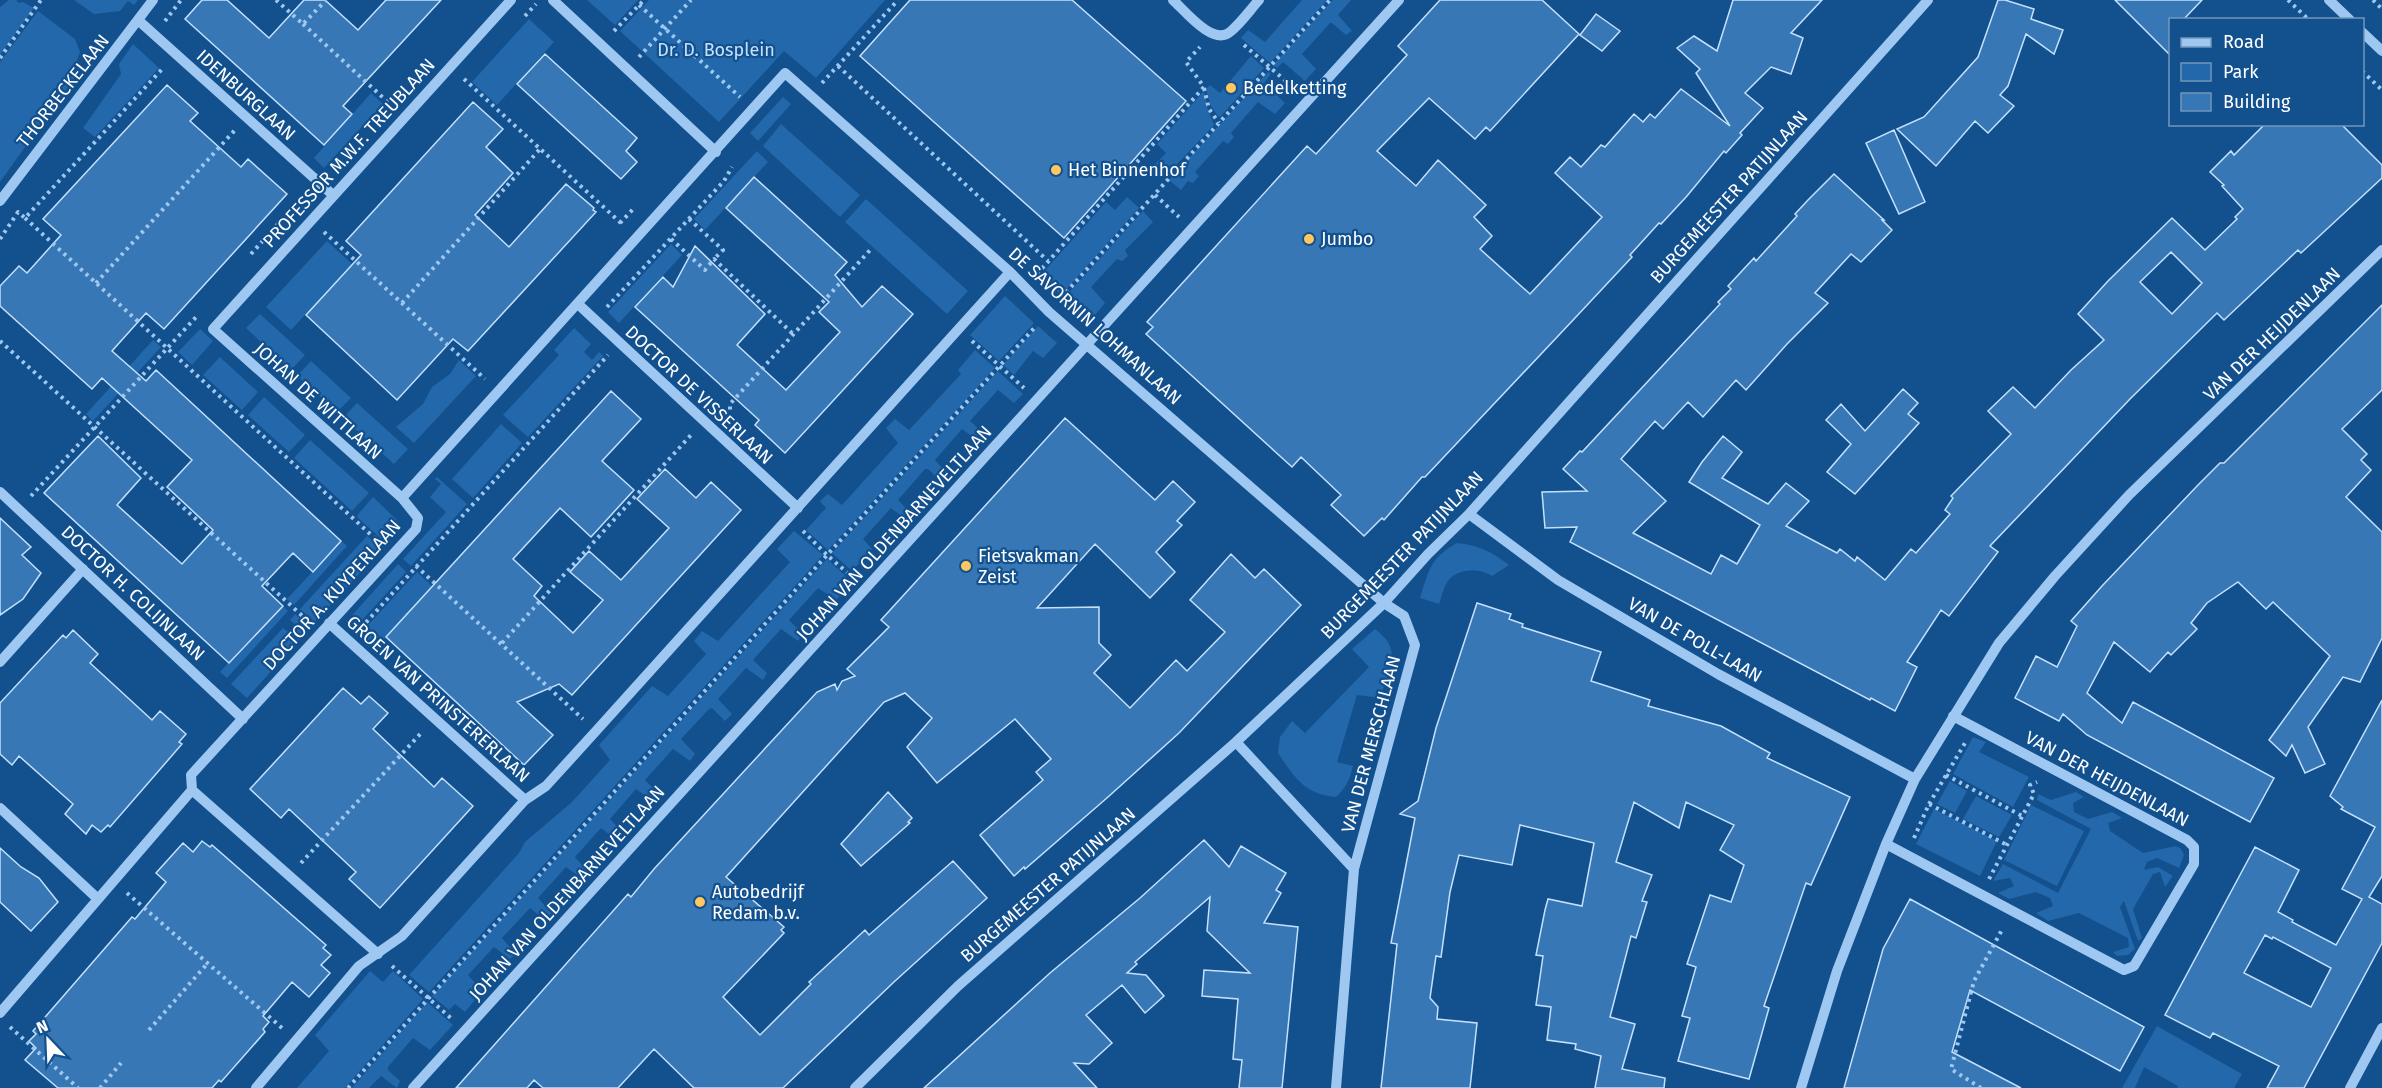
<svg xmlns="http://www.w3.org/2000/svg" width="2382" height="1088" font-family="'Fira Sans',sans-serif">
	<rect width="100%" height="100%" fill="#13508e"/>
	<path fill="#2268ab" d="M9 0H16L19 3 23 2 34 8 0 55V7Z
		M74 0H138L134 5 128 1 120 11 94 14Z
		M587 0H638L615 25Z
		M649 0H885L816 78 784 51 719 122 620 31Z
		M1302 0H1327L1270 63 1241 38 1248 30 1265 42Z
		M1333 0H1351L1338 15 1352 31 1346 35 1332 23H1330L1302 54 1316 69 1305 81 1283 62 1277 68 1273 65Z
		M38 11 75 39 80 52 77 60 83 66 0 182V62Z
		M529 19 554 42 497 105 472 82Z
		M133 44 159 68 95 137 83 128 121 74 119 64Z
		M1251 56 1264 68 1220 117 1218 116 1211 106 1206 89 1210 85 1220 93Z
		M1268 72 1271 74 1264 83 1285 103 1275 114 1258 102 1231 133 1234 137 1228 144 1223 141 1195 172 1199 176 1193 183 1188 181 1181 190 1169 180Z
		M1204 91 1208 110 1214 125 1166 176 1154 165 1166 153 1157 144Z
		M371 93 383 104 324 168 314 158Z
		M783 97 791 104 758 141 750 133Z
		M781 124 860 195 840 217 763 146Z
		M757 151 768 162 705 230 694 219Z
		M1127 197 1139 208 1061 295 1040 276 1106 202 1115 210Z
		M866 199 968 291 947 314 845 222Z
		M1143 211 1153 222 1125 250 1128 256 1122 261 1117 259 1091 287 1105 303 1090 321 1064 298Z
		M327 241 352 264 291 330 266 307Z
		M671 244 682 255 619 323 608 312Z
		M1005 296 1034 323 999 361 970 335Z
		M260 314 305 355 291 370 246 328Z
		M1038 326 1057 343 1043 358 1033 351 1014 375 1003 365Z
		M574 328 591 344 584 352 592 360 599 352 603 356 528 437 503 415 559 355 554 350Z
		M200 329 213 341 192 365 178 352Z
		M153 340 161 347 93 421 86 414Z
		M975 350 995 368 828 550 806 530 826 508 820 501 828 494 842 505 898 443 886 428 895 419 909 430 961 374 958 370Z
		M220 357 258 392 242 410 203 375Z
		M459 360 476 376 414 443 396 427 423 404 432 387 450 374Z
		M311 361 351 398 337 412 297 376Z
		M998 371 1023 394 1014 403 998 390 970 421 984 434 980 442 962 429 935 460 949 475 941 481 928 469H925L898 500 912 514 908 521 891 508 863 539 872 549 852 571 832 553Z
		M264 397 305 435 289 452 248 415Z
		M357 403 408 449 394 464 343 418Z
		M501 424 522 443 473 498 452 479Z
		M310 440 369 493 352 511 294 458Z
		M437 477 467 504 411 566 403 559 446 512 430 497 441 484 435 479Z
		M373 497 397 520 383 535 390 541 387 544 357 517 359 513Z
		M794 531 823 555 429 992 409 975 519 853 525 842 572 802 610 760 599 745 652 686 668 696 706 654 694 641 702 631 718 641 790 562 777 549Z
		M367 536 382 549 315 622 300 609Z
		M341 541 347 546 294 605 287 599Z
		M1457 543C1479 545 1492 552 1509 565L1492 576C1480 568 1457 568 1448 581 1443 587 1442 597 1439 604L1420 598C1429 570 1430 558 1457 543Z
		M827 559 852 582 836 600 818 588 789 620 803 634 798 641 781 629 753 660 767 673 763 680 746 668 718 699 732 714 725 721 712 708 709 709 681 739 695 754 690 761 673 749 645 780 659 794 654 802 636 789 610 819 624 834 618 841 601 828 575 857 588 872 583 879 566 867 538 898 552 913 545 920 530 908 502 938 516 954 510 959 494 947 468 975 482 991 465 1012 455 1004 449 1010 432 996Z
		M398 564 406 572 354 629 346 622Z
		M417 572 432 586 375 649 359 635Z
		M282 605 288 611 227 678 220 672Z
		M295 614 304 622 305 620 307 622 306 624 310 628 247 698 231 684 283 628 292 635 299 628 290 620Z
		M1375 629C1404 650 1389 670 1380 698L1357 695 1337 762 1353 766C1350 779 1346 788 1336 797 1304 794 1295 778 1278 753L1280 737 1292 721 1305 733 1369 667 1352 649Z
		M1973 737 1986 742 1979 752 2029 777 2013 807 1953 774Z
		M1950 781 1967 791 1955 813 1937 804Z
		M2076 792 2084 797 2073 803 2074 812 2088 819 2112 812 2122 818 2108 823 2110 831 2143 853 2176 846 2181 849 2184 855 2179 868 2157 858 2147 862 2144 870 2158 867 2173 876 2165 887 2160 872 2153 874 2133 909 2142 938 2138 941 2124 901 2120 907 2135 949 2128 955 2117 956 2113 952 2129 947 2128 938 2079 913 2048 921 2036 913 2053 906 2050 898 2036 892 2009 899 1998 893 2014 886 2010 878 1993 881 2003 864 2058 893 2091 829 2037 800 2038 794 2051 800Z
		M1976 796 2012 815 1999 837 1963 819Z
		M2031 805 2084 831 2057 886 2004 860Z
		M1934 809 1997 841 1980 876 1916 844Z
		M370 971 383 982 393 971 423 999 345 1088H297L329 1051 315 1035Z
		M427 1002 453 1025 430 1050 413 1038 388 1067V1070L400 1081 397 1088 381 1076 369 1088H352Z
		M2157 1026 2242 1074 2234 1088H2177L2178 1086 2144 1067 2135 1088H2122Z"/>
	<path fill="#3777b5" stroke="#c4e1fc" stroke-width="1.5" fill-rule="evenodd" d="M202 0H227L269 38 304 0H325L358 30 386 0H441L343 106 352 114 324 145 185 19Z
		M910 0H1072L1186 101 1064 238 860 56Z
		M1440 0H1542L1579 34 1490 131 1486 127 1475 139 1429 98 1377 151 1416 186 1438 160 1486 205 1474 217 1492 236 1480 249 1530 294 1602 217 1555 173 1570 157 1581 167 1601 145 1605 147 1634 114 1643 122 1650 114 1655 118 1681 89 1730 126 1696 73 1700 69 1677 48 1694 36 1717 51 1733 0H1822L1791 33 1803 38 1791 74 1771 67 1745 93 1763 108 1740 133 1742 135 1726 153 1724 151 1687 196 1661 224 1659 223 1630 255 1632 257 1575 318 1425 477H1422L1384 520 1382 518 1364 536 1331 505 1341 495 1301 457 1292 467 1146 334 1153 327 1147 322 1307 146 1316 154 1407 55 1398 46Z
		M1998 0H2005L2034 9 2031 19 2063 30 2054 54 2026 34 2008 86 2000 95 2014 106 1988 133 1975 121 1936 166 1897 129 1924 117 1978 57Z
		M2115 0H2202L2183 20H2170V55Z
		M1596 14 1620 31 1602 51 1580 35Z
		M545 54 637 138 626 151 637 162 621 179 517 84Z
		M167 85 198 113 190 121 241 167 248 159 287 194 164 329 146 313 112 351 146 381 156 370 341 541 313 572 293 553 262 586 283 606 229 663 44 493 98 436 141 478 117 505 182 564 213 530 167 487 192 460 102 378 92 389 0 306V286L19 266 27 273 61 235 43 219Z
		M473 102 503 129 486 147 513 173 475 215 509 247 566 184 594 208 593 210 596 212 468 351 453 339 397 400 306 315 361 255 346 241Z
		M2265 124H2341L2382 165V178L2301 253 2298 250 2224 320 2217 313 2130 399 1990 546 1998 552 1949 616 1941 610 1907 662 1917 667 1895 711 1871 698 1870 700 1570 542 1577 527 1545 528 1542 492 1587 491 1563 469 1580 451 1582 452 1720 304 1718 302 1731 289 1728 286 1754 258 1756 261 1797 216 1795 214 1808 200 1834 174 1884 220H1882L1892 230 1861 262 1851 254 1815 293 1828 303 1787 344 1746 390 1736 380 1703 417 1688 402 1663 429 1655 421 1621 459 1666 501 1633 533 1711 574 1721 555 1737 564 1760 525 1689 482 1702 462 1723 436 1742 452 1722 478 1768 504 1786 483 1809 501 1786 526 1837 553 1840 549 1855 561 1857 557 1885 580 1911 549 1916 553 1950 514 1945 510 1953 498 1951 496 2011 434 1988 411 2013 387 2035 408 2071 370 2104 340 2078 314 2108 281 2172 218 2205 250 2237 219 2235 217 2243 209 2222 186 2224 185 2210 172 2231 151 2234 155ZM2171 252 2202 283 2172 314 2140 282Z
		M1894 130 1925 202 1899 214 1866 143Z
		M754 177 847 262 835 275 862 307 882 286 913 314 785 453 755 425 759 420 635 307 663 277 673 287 695 246 765 314 737 345 786 390 840 332 819 312 829 302 726 208Z
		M2382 305V390L2342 429 2367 454 2361 460 2371 470 2346 497 2382 532V638L2360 682 2343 677 2308 727 2325 764 2305 773 2292 745 2286 756 2269 740 2330 656 2273 602 2266 609 2238 582 2207 603 2191 623 2197 629 2171 655 2168 652 2150 672 2114 642 2087 693 2122 723 2133 702 2274 778 2250 822 2087 735 2063 714 2059 721 2015 698 2036 656 2057 667 2077 626 2071 621 2102 586 2198 485 2220 463H2224Z
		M1903 389 1918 403 1908 414 1919 423 1855 494 1827 472 1851 444 1826 420 1841 404 1865 431Z
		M611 391 641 419 602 461 634 490 591 537 560 508 513 559 542 586 534 596 573 633 603 600 570 572 589 551 621 580 669 528 637 499 665 469 696 498 711 482 741 510 572 695 559 684 517 702 553 735 524 765 386 637Z
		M1065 418 1155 500 1173 481 1195 502 1177 521 1182 525 1156 552 1175 572 1150 598 1095 544 1037 608 1099 607V643L1111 655 1094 673 1130 708 1176 660 1187 671 1225 632 1190 600 1231 554 1255 578 1264 569 1301 605 1179 733 1108 797 1025 869 1024 867 1014 876 980 835 1043 780 1036 772 1051 759 1015 719 937 783 907 747 932 718 905 693 884 702 726 877 784 927 781 930 784 933 723 997 760 1035 811 984 809 982 865 930 869 935 953 861 987 898 895 981 783 1088H694L654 1049 618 1088H543L534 1080 527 1088H456L628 894 631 897 654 869 817 692 835 684 837 690 842 681 855 676 847 669 889 627 881 620Z
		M0 518 31 547 22 555 41 573 23 599 0 615Z
		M1477 603 1511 614 1509 619 1523 624 1522 627 1601 652 1591 681 1650 700 1648 706 1721 726 1770 753 1767 758 1850 797 1811 885 1806 883 1764 1006 1769 1008 1749 1079 1678 1061 1690 1018 1682 1016 1696 967 1687 964 1710 895 1731 902 1744 865 1720 850 1734 825 1686 802 1679 828 1634 802 1616 862 1652 875 1642 901 1647 902 1636 938 1631 936 1610 1017 1635 1024 1622 1069 1665 1078 1664 1088H1595L1601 1056 1575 1049 1576 1044 1547 1040 1551 1007 1536 1005 1543 956 1536 955 1545 910 1548 899 1582 906 1594 843 1520 825 1512 865 1459 855 1450 892 1441 957 1436 956 1430 998 1438 1007 1437 1019 1477 1023 1470 1088H1381L1397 944 1391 943 1415 818 1400 814 1418 801 1436 728Z
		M73 630 98 654 90 663 152 720 160 711 186 734 179 742 182 744 110 827 108 825 101 832 92 825 86 834 65 814 73 804 19 756 12 765 0 754V703L63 635 66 638Z
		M343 688 361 704 369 696 388 713 373 729 434 787 442 778 473 806 380 908 349 879 356 872 289 809 281 818 250 789Z
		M2382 700V876L2369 897 2382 904V943L2304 1088H2267L2279 1066 2213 1033 2210 1038 2165 1015 2255 847 2299 870 2278 912 2293 920 2292 922 2336 945 2362 899 2342 889 2375 827 2341 809 2343 807 2330 796ZM2265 935 2272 939 2273 937 2331 968 2311 1007 2244 973Z
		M888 792 912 818 908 822 910 823 861 866 841 844Z
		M1204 840 1229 867 1241 846 1286 873 1276 890 1281 893 1264 923 1298 927 1282 1088H1239L1242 1060 1233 1059 1238 999 1202 996 1204 970 1250 973 1207 931 1210 897 1135 962 1137 964 1127 973 1146 975 1164 996 1145 1013 1122 985 1086 1015 1112 1043 1089 1064 1074 1063 1097 1088H924L1050 973 1140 898Z
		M202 841 210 847 212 845 326 945 323 948 331 955 321 965 330 973 309 997 292 982 263 1016 269 1022 263 1029 265 1032 221 1082 219 1080 212 1088H58L25 1060 36 1048 29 1041 36 1034 33 1031 132 917 135 919 166 882 156 873 183 843 193 852Z
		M0 848 21 867 39 878 58 902 31 931 0 902Z
		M1910 899 2144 1027 2120 1071 1970 990 1952 1052 2021 1088H1844L1883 949Z"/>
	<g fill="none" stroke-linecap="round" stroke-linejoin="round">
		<path stroke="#9ec8f1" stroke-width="4" stroke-dasharray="3 4.5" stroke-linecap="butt" d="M276 0 303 24 326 0
			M2288 0 2309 20
			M2373 0 2382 9
			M639 5 740 97
			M525 16 536 4
			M165 21 181 0
			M303 24 391 105
			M614 31 644 0
			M1244 45 1295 89
			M639 57 691 0
			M0 58 41 0
			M838 66 1048 261
			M2362 71 2382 90
			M464 79 622 224
			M822 83 898 0
			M1204 88 1209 109 1219 123
			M1155 195 1179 217
			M25 218 380 543
			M689 219 723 250 714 259
			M620 223 634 208
			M324 232 485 379
			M0 239 18 212 25 218 163 68
			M671 239 705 270 714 259 793 334
			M251 254 304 195
			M1037 274 1204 87 1186 62 1200 47
			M96 283 235 130
			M1061 298 1330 0
			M402 303 540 149
			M607 307 724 181 732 167
			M0 341 308 621
			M972 341 1024 388
			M730 417V404L871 249
			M31 496 197 316
			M803 531 827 555 1036 326
			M416 566 583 719
			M361 628 608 355
			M502 643 691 435
			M1946 775 2022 816
			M1929 804 1965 743
			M1914 838 1929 804 2007 845
			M301 863 422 732
			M1989 879 2034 794 2030 785 2037 782
			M127 893 282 1028
			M392 966 452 1019
			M10 1027 78 1088
			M149 1030 207 964
			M100 1088 121 1063
			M348 1088 827 555 851 576
			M1981 1088 1951 1069 1974 981 2003 928"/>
		<path stroke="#9ec8f1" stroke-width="10" d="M553 0 716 152
			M1173 0C1186 12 1213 46 1230 32 1241 23 1250 10 1259 0
			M2329 0 2350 20
			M138 20 333 195
			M2362 32 2382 51
			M0 201 153 0
			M579 305 798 508
			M0 492 243 719
			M402 498 213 329 511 0
			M1469 514 1558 580 1718 674 1915 779
			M329 623 525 800
			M0 662 83 569
			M1236 742 1354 869
			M192 790 378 954
			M0 808 98 899
			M1886 844 2124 970 2134 966 2194 864V847L2187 840 1953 716
			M0 1013 192 790 191 775 416 529 418 518 402 498 785 73 1010 272 1049 312 1384 603 1404 616 1415 645 1354 869 1336 1088
			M256 1088 359 966 402 936 525 800 546 786 596 731 1010 272
			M413 1088 1399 0
			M855 1088 958 986 1236 742 1384 603 1428 554 1469 514 1928 0
			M1801 1088 1837 971 1886 844 1915 779 1999 643 2055 576 2129 495 2382 250
			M2350 1088 2382 1028"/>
	</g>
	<g fill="#ffc75e" stroke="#13508e" stroke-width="2">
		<circle cx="1231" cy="88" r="6"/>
		<circle cx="1056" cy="170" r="6"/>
		<circle cx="1309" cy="239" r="6"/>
		<circle cx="966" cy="566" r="6"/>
		<circle cx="700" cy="902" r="6"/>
	</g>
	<g text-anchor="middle" stroke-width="4.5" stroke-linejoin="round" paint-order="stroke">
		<g font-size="18" fill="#c4e1fc" stroke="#13508e">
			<text x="716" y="56">Dr. D. Bosplein</text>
		</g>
		<g font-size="18" fill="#fff" stroke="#13508e" text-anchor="start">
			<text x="1243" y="94">Bedelketting</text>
			<text x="1068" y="176">Het Binnenhof</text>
			<text x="1321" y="245">Jumbo</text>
			<text x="978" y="562">Fietsvakman<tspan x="978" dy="21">Zeist</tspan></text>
			<text x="712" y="898">Autobedrijf<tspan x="712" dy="21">Redam b.v.</tspan></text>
		</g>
		<g font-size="18" fill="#fff" stroke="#13508e">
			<text transform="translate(63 91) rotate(-52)" y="6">THORBECKELAAN</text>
			<text transform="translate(246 95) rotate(42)" y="6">IDENBURGLAAN</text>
			<text transform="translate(349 153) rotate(-48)" y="6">PROFESSOR M.W.F. TREUBLAAN</text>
			<text transform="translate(1729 197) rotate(-48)" y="6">BURGEMEESTER PATIJNLAAN</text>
			<text transform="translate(1095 326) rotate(42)" y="6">DE SAVORNIN LOHMANLAAN</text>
			<text transform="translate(2272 334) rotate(-44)" y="6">VAN DER HEIJDENLAAN</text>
			<text transform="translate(699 395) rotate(43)" y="6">DOCTOR DE VISSERLAAN</text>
			<text transform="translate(318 401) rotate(42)" y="6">JOHAN DE WITTLAAN</text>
			<text transform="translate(894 533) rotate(-48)" y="6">JOHAN VAN OLDENBARNEVELTLAAN</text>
			<text transform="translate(1402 555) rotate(-46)" y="6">BURGEMEESTER PATIJNLAAN</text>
			<text transform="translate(133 593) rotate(43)" y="6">DOCTOR H. COLIJNLAAN</text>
			<text transform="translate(332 595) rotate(-48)" y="6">DOCTOR A. KUYPERLAAN</text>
			<text transform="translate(1695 640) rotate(30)" y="6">VAN DE POLL-LAAN</text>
			<text transform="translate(438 699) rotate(42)" y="6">GROEN VAN PRINSTERERLAAN</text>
			<text transform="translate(1371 744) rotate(-75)" y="6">VAN DER MERSCHLAAN</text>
			<text transform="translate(2107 779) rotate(28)" y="6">VAN DER HEIJDENLAAN</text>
			<text transform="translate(1048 885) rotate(-41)" y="6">BURGEMEESTER PATIJNLAAN</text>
			<text transform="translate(567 893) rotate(-48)" y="6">JOHAN VAN OLDENBARNEVELTLAAN</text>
		</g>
	</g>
	<rect x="2169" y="18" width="195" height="108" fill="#13508e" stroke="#7196bb" stroke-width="1.5"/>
	<rect x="2181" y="38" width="30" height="9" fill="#9ec8f1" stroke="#7196bb" stroke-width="1.5"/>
	<text x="2223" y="48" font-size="18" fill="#ffffff">Road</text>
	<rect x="2181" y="63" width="30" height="18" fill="#2268ab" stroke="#7196bb" stroke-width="1.5"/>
	<text x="2223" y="78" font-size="18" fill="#ffffff">Park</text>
	<rect x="2181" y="93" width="30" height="18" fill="#3777b5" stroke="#7196bb" stroke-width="1.5"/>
	<text x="2223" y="108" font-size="18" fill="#ffffff">Building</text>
	<g transform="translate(48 1040) rotate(337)" stroke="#13508e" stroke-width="4.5" paint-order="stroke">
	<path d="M0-4.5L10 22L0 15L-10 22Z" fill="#ffffff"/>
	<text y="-9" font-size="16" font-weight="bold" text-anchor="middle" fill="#ffffff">N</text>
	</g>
</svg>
